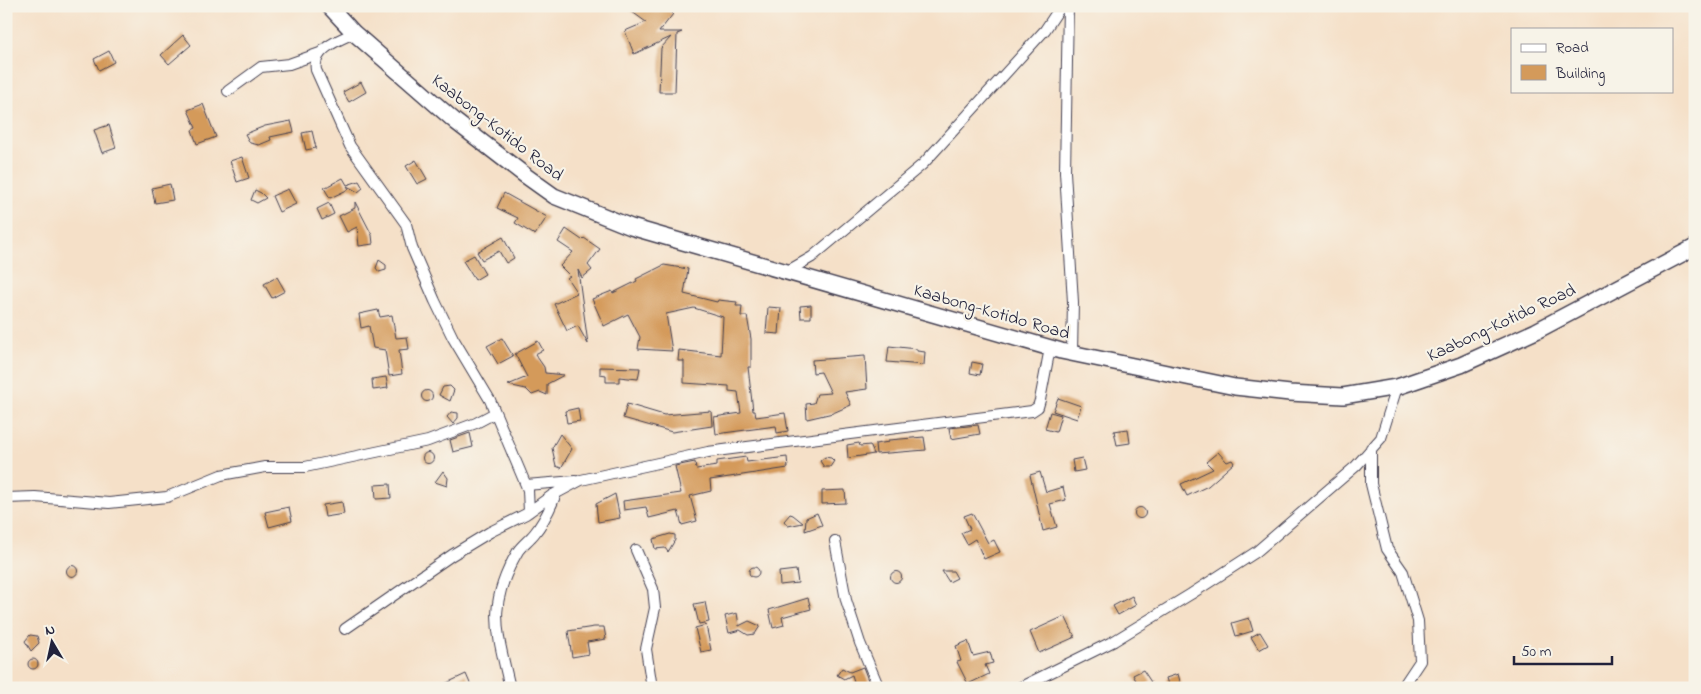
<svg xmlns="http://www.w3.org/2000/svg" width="1701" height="694" font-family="'Indie Flower',sans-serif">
	<rect width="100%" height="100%" fill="#f7f3e8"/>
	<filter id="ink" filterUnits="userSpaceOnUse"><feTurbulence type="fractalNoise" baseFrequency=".02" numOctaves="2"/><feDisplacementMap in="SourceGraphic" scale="10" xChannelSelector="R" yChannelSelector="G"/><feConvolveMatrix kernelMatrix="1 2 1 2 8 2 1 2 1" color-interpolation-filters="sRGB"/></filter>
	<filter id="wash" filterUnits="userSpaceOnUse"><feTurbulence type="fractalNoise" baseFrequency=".0096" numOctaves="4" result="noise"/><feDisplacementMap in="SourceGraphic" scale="20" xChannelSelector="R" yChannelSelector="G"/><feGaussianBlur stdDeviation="1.12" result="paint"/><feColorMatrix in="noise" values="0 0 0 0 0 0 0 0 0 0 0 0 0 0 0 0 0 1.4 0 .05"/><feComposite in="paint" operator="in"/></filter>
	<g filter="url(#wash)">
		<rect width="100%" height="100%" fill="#f5e0c8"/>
		<g id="blocks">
			<path fill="#d49a5a" d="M624 6H662L673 14 659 32H682L677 34 675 92H659L661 48 671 37 634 54 625 31 646 22Z
				M183 35 191 45 169 64 161 55Z
				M109 51 114 62 99 70 94 59Z
				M361 82 366 92 349 102 343 92Z
				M203 104 216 137 197 144 192 130 196 128 188 110Z
				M291 121 294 132 270 137 271 140 259 145 250 143 245 134 265 126Z
				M109 125 116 148 102 153 94 130Z
				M312 131 316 148 306 150 302 133Z
				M242 157 249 178 237 182 230 161Z
				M416 160 427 179 417 184 406 166Z
				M343 178 347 185 359 181 363 188 358 192 347 186 349 189 330 198 324 188Z
				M170 184 173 200 155 203 152 188Z
				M288 189 296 204 279 212 272 196Z
				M255 190 261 193 266 198 257 203 251 200Z
				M504 193 547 217 535 235 515 223 518 218 497 208Z
				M355 202 372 235 373 244 359 246 357 227 347 232 339 216 355 208Z
				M329 203 334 214 322 220 317 209Z
				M566 229 582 240 584 238 600 249 588 265 592 270 582 278 578 270 588 344 578 326 567 331 554 304 577 293 567 278 570 276 560 266 573 252 558 242Z
				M503 237 514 258 506 263 499 251 482 260 477 252Z
				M474 255 485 274 475 280 463 261Z
				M379 260 386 265V270L379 272 376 268Z
				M664 265 688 269 684 294 717 302 718 300 737 302 736 306H742L741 316H747L751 339V367H748L753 411H755L756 417 785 413 788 431 777 433 776 426 716 434 714 417 741 413 738 392 729 391V386L684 383V361H678L679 350 721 355 723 317 694 308 666 314 672 351 638 349 640 337 628 314 604 326 592 299 612 291 613 293 637 281 636 279Z
				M277 277 285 291 272 298 264 284Z
				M811 305V318H801L800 306Z
				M768 307 781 308 779 334 766 333Z
				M378 310 380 317 392 315 396 338 407 337 409 349 399 350 402 374 389 376 385 350 373 348 369 326 361 328 359 314Z
				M502 338 513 356 498 364 487 346Z
				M538 341 543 350 535 354 544 367 545 373 564 375 547 384V395L540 392 532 395 526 389 508 385 527 377 515 354Z
				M889 346 917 349V351L925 352 924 365 887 362Z
				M865 356 867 389 845 392 851 405 833 413 807 419 806 404 814 403 817 394 831 393 821 372 813 373 812 360Z
				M972 362 982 364 980 375 970 373Z
				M600 367 640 368 638 379 619 377V382H606V375L600 374Z
				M386 377 388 388 373 390 372 379Z
				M450 386 454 390 450 401 439 395 443 387Z
				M421.5 396a5.5 5.5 0 1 1 11 0a5.5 5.5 0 1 1-11 0Z
				M1058 398 1081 406 1077 419 1053 411Z
				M627 404 664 415 711 411 712 426 672 432 623 418Z
				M578 408 580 421 567 423 565 411Z
				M451 412 458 413V418L453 424 447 417Z
				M1050 412 1061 415 1056 432 1045 429Z
				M978 425 980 434 951 439 949 428Z
				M1128 429 1130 443 1117 445 1114 431Z
				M470 433 473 447 453 452 450 440Z
				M560 434 572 449 561 468 556 466 552 448Z
				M924 437 926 450 876 454 875 444 889 442V440Z
				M859 443 860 446 870 445 874 454 848 458 847 445Z
				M1218 452 1227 462 1232 460 1234 463 1208 486 1187 496 1181 484 1213 469 1206 462Z
				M422.5 458a5.5 5.5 0 1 1 11 0a5.5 5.5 0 1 1-11 0Z
				M746 457 747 462 787 457 788 468 710 480 711 491 690 496 697 521 682 525 678 511 649 518 646 507 624 510 623 501 681 493 675 466 695 462 696 469 717 466V461Z
				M825 457 831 458 834 461 830 467H824L820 461Z
				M1082 458 1085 470 1074 472 1072 460Z
				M443 471 448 478 447 486 435 482Z
				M1040 472 1046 492 1063 487 1066 500 1050 504 1057 527 1043 531 1030 475Z
				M390 484 391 498 376 499 375 485Z
				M845 490 846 503 822 504V491Z
				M615 494 620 518 598 522 596 504Z
				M342 502 344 514 325 517 323 505Z
				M289 507 292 521 269 527 265 512Z
				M1134.5 513a5.5 5.5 0 1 1 11 0a5.5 5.5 0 1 1-11 0Z
				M817 513 822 525 805 531 806 518Z
				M972 513 988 543 994 540 1000 552 984 559 975 539 967 544 961 533 970 529 964 516Z
				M790 514 793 515 803 523 788 526 784 521Z
				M670 534 675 535V540L668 552 665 548 655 549 653 539Z
				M66.5 571a5.5 5.5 0 1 1 11 0a5.5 5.5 0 1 1-11 0Z
				M749 572a5 5 0 1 1 10 0a5 5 0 1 1-10 0Z
				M796 570 798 583 780 585 779 572Z
				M942 571H953L957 578 949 582Z
				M890.5 577a5.5 5.5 0 1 1 11 0a5.5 5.5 0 1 1-11 0Z
				M1132 596 1136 605 1118 615 1113 606Z
				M808 598 811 609 782 617 784 625 773 628 769 610Z
				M705 602 709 622 699 624 694 604Z
				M737 613 739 626 749 621 760 626 755 634 748 635 740 630 729 633 725 616Z
				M1065 616 1075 637 1039 653 1030 632Z
				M1249 618 1253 631 1236 636 1232 623Z
				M706 625 711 650 701 652 695 628Z
				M594 627H604L606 639 587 642 589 654 572 657 568 631Z
				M1260 632 1268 645 1259 650 1251 637Z
				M30 635 37 636 39 643 31 651 25 641Z
				M968 641 973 656 990 652 993 663 985 665 989 674 968 684 957 662 961 661 956 646Z
				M28 664a5 5 0 1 1 10 0a5 5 0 1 1-10 0Z
				M863 667 871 688H856L852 675 844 679 837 675 842 668 850 672Z
				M1143 670 1151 682 1140 688 1133 675Z
				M466 674 472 688H436Z
				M1178 674 1181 685 1169 688 1166 678Z"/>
		</g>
	</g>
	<g filter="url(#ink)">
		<use href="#blocks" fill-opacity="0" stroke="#423e50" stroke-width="1"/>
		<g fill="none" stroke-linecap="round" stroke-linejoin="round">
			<g stroke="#423e50" stroke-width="12">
				<path id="minor" d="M1068 6 1065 172 1073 302 1072 353
					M354 33C339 40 312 49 316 70L350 146 406 224 412 248 435 301 453 338 490 400 528 490 529 512
					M228 91 261 67 289 64 320 53
					M786 272 812 257 923 164 1045 30 1061 6
					M1371 448V484L1387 549 1403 572 1418 621 1420 661 1402 688
					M526 485 575 481
					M6 498 35 497 109 503 167 497 221 475 265 467H305L428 441 476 423 495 413
					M835 541 846 600 860 643 879 688
					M636 550 653 589 655 608 646 649 652 688
					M345 629 452 555 490 532 526 514 551 496 581 480 708 452 1032 411 1038 407 1040 400 1050 348
					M510 688C497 630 486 606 518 551 522 545 529 540 534 534 544 522 550 509 556 494
					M1019 688 1114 641 1191 594 1256 552 1356 466 1381 438 1397 387"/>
			</g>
			<g stroke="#423e50" stroke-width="18">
				<path id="secondary" d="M329 6 354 33 456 122 526 176 554 196 631 227 1061 351 1235 387 1290 393 1343 396 1397 387 1461 365 1536 331 1695 247"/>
			</g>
			<use href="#minor" stroke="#fff" stroke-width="10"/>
			<use href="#secondary" stroke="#fff" stroke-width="15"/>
		</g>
	</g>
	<g text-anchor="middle" stroke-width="4.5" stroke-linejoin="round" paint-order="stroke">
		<g font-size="18" fill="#22223b" stroke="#f7f3e8">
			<text transform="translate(498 127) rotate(38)" y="6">Kaabong-Kotido Road</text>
			<text transform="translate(992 311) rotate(16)" y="6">Kaabong-Kotido Road</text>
			<text transform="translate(1501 322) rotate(-25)" y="6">Kaabong-Kotido Road</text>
		</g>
	</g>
	<rect width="1701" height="694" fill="none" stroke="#f7f3e8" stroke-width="25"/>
	<rect x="1511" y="28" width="162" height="65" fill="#f7f3e8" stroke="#a29fa3"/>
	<rect x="1521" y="44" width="25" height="8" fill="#ffffff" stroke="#a29fa3"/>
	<text x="1556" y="52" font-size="15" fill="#22223b">Road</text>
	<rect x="1521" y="65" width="25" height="15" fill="#d49a5a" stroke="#a29fa3"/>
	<text x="1556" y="78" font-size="15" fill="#22223b">Building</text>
	<g transform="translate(52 642) rotate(351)" stroke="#f7f3e8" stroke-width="4" paint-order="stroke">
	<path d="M0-4L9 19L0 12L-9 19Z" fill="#22223b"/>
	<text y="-8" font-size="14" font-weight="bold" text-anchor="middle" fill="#22223b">N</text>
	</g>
	<path d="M1514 656v8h98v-8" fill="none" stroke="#22223b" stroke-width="2.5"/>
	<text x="1521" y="656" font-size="15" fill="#22223b" stroke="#f7f3e8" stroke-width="4" paint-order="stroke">50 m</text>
</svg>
